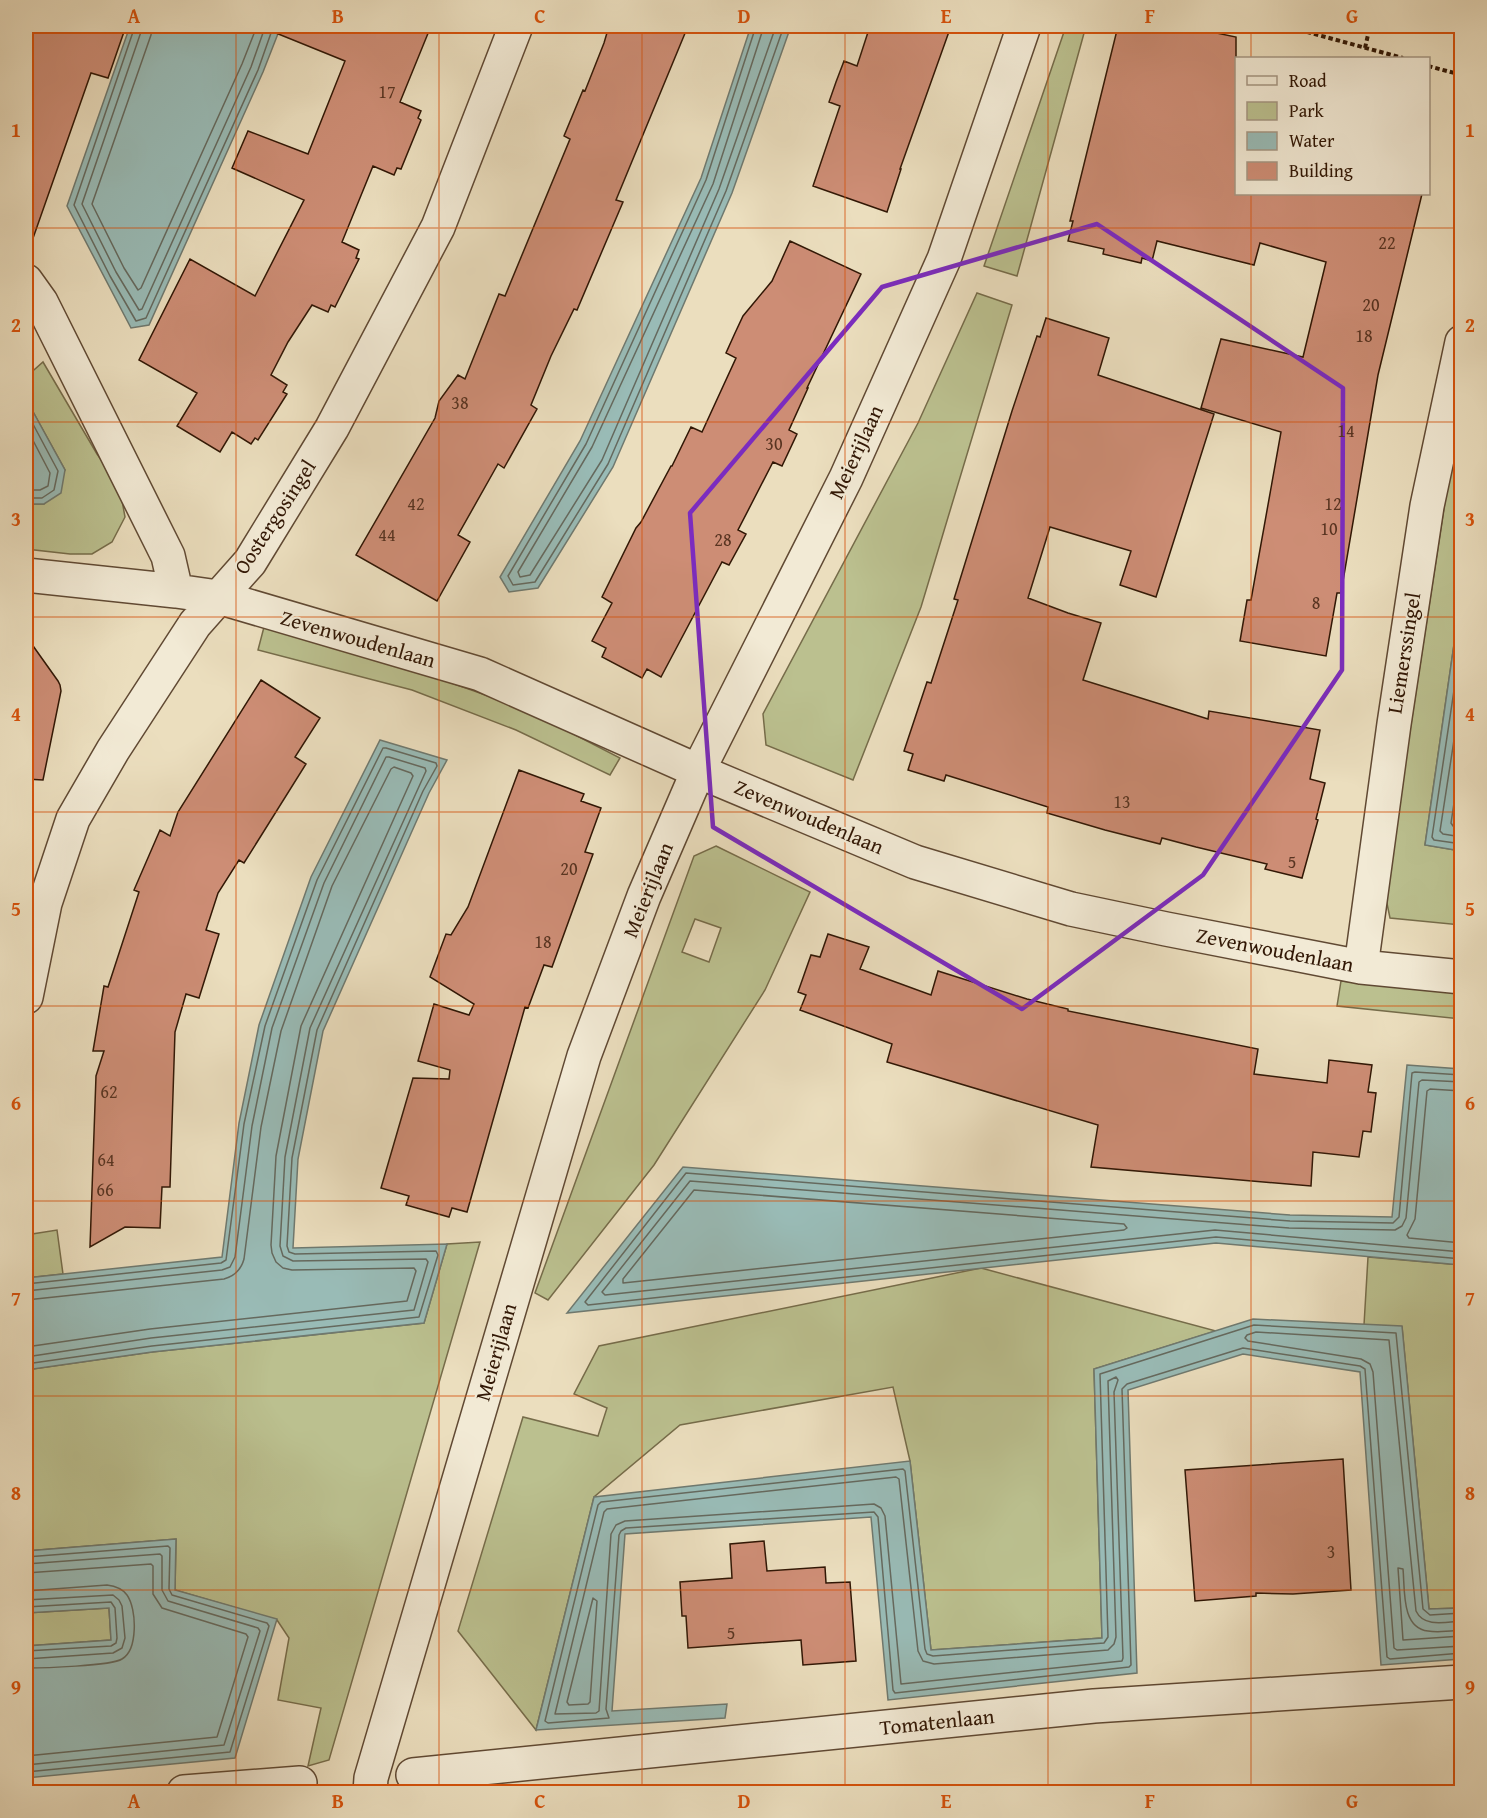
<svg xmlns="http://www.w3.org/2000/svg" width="1487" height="1818" font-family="'Gentium Book Plus',serif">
	<rect width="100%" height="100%" fill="#ebdebe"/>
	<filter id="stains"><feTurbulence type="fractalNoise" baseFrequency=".00333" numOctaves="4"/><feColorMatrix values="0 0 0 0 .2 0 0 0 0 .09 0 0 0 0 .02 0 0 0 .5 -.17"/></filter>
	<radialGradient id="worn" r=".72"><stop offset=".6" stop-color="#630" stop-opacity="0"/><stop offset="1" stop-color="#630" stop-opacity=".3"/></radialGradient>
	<path fill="#bbc08f" stroke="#766c4a" stroke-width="1.5" fill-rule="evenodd" d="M1066 26H1086L1017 276 984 266Z
		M977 293 1012 305 921 607 853 780 766 745 763 714 918 423Z
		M43 362 97 454 119 484 125 517 112 542 92 554H70L26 549V504H44L65 470 26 399V377Z
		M1461 417V596L1425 845 1461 851V925L1390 918 1385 894 1453 449Z
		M264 627 412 669 525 709 620 758 610 775 516 730 412 690 258 650Z
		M716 846 810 892 765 990 654 1165 548 1300 535 1293 694 856ZM695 919 721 928 709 962 682 952Z
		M1341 981 1461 993V1019L1337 1006Z
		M57 1230 63 1274 26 1278V1235Z
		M480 1242 329 1760 308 1766 321 1708 278 1700 289 1638 277 1620 175 1590 176 1539 26 1551V1370L152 1352 424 1323 447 1244Z
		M1368 1257 1461 1265V1608L1429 1609 1402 1327 1364 1325Z
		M981 1268 1216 1331 1094 1369 1102 1638 931 1650 910 1461 893 1387 680 1425 594 1497 536 1730 458 1631 523 1417 598 1436 607 1408 574 1394 599 1346Z
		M109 1608 111 1640 26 1646V1613Z"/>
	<path fill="#99bbb6" stroke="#6f796f" stroke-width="1.5" d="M130 26H281L263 72 149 325 131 328 67 206Z
		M751 26H791L732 193 613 467 538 588 509 592 500 577 580 441 701 178Z
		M26 399 65 470 61 493 44 504H26Z
		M1461 596 1462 851H1461L1425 845Z
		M380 740 447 760 429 793 323 1031 298 1159 293 1248 447 1244 424 1323 152 1352 26 1370V1278L222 1257 239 1123 259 1025 311 877Z
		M1407 1065 1461 1069V1265L1216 1243 567 1313 683 1167 1290 1215 1392 1217Z
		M1253 1319 1402 1326 1429 1609 1461 1608V1659L1381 1665 1360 1372 1243 1354 1128 1390 1137 1673 888 1700 871 1517 625 1534 612 1711 727 1704 725 1718 536 1730 594 1497 910 1461 931 1650 1102 1638 1094 1369Z
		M176 1539 175 1590 277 1619 235 1758 26 1778V1646L111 1640 109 1608 26 1613V1551Z"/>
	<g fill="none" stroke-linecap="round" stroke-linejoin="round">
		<path stroke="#65695e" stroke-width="1.5" d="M135 26 74 205 110 276 136 321 146 318 258 70 271 33
			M143 26 82 204 116 272 139 310 142 309 251 67 264 30
			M152 26 151 35 92 204 124 268 138 290 141 288 242 64 257 26
			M756 26 706 180 586 444 508 576 513 585 535 582 608 464 726 191 784 26
			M764 26 713 184 592 447 518 572 520 577 530 575 602 460 719 189 776 26
			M26 411 58 471 54 490 42 498H26
			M26 427 50 473 48 486 40 490H26
			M1462 637 1432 837 1434 840 1462 844
			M1462 688 1440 831 1443 834 1462 837
			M1462 750 1451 823 1453 826 1462 828
			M1462 1075 1415 1072 1412 1073 1399 1217 1393 1223 1290 1221 686 1173 585 1302 588 1305 1216 1237 1462 1259
			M1462 1082 1422 1080 1419 1082 1406 1218 1402 1226 1395 1230 1289 1228 690 1181 602 1292 605 1295 1215 1230 1462 1252
			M1462 1091 1430 1089 1427 1091 1415 1219 1407 1235 1409 1238 1462 1243
			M694 1190 1124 1224 1127 1228 1124 1230 623 1283V1279Z
			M26 1284 221 1263 226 1260 244 1124 265 1026 317 880 383 748H386L436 763 437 766 423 791 317 1030 292 1158 287 1246 289 1252 295 1254 436 1251 438 1255 419 1317 152 1346 26 1364
			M26 1291 222 1270 230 1267 235 1257 252 1126 272 1028 324 883 386 757H389L425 768 426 771 310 1028 285 1157 280 1246 283 1256 293 1261 426 1259 428 1262 414 1310 151 1338 26 1357
			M26 1300 224 1279C235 1276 241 1270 244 1259L261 1127 281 1031 332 886 391 769 394 767 411 773 413 776 301 1026 276 1156 271 1245 272 1253 276 1262 283 1268 292 1270 414 1268 416 1271 407 1301 150 1329 26 1347
			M1116 1377 1118 1380 1114 1392 1123 1658 1122 1661 901 1684 885 1516 881 1508 874 1504 625 1521 616 1525 611 1534 599 1711 596 1713 555 1714 604 1512 607 1509 896 1477 899 1479 918 1651 923 1661 934 1664 1108 1650 1114 1644 1116 1637 1108 1381Z
			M26 1557 168 1546 170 1548 169 1589 172 1595 267 1623 269 1626 230 1752 26 1772
			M26 1564 160 1554 162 1556V1590L168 1601 258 1628 260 1631 224 1745 26 1765
			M26 1573 151 1564 153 1566V1594L162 1608 246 1634 248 1637 217 1737 26 1756
			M26 1591 107 1585C115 1586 122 1588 127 1595 137 1609 138 1650 122 1659 111 1666 42 1668 26 1668
			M593 1598 597 1601 590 1702 588 1704 569 1705 567 1702Z
			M26 1600 113 1595 119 1600 122 1606 125 1638 122 1648 113 1653 26 1659
			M26 1607 111 1602 115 1608 117 1638 116 1643 111 1646 26 1651
			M1462 1613 1430 1615 1423 1609 1396 1333 1254 1325 1100 1374 1108 1637 1104 1643 933 1656 927 1654 925 1649 905 1471 903 1469 601 1502 598 1505 545 1721 548 1723 609 1718 606 1709 619 1535 621 1531 626 1528 874 1512 878 1517 893 1690 895 1693 1129 1667 1131 1665 1122 1389 1127 1384 1243 1348 1360 1366 1365 1369 1387 1657 1390 1659 1462 1653
			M1462 1621C1446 1622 1424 1628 1416 1611L1389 1340 1256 1332 1247 1335 1245 1338 1248 1341 1361 1359 1370 1364 1373 1372 1394 1648 1397 1650 1462 1646
			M1462 1630C1451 1631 1438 1633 1428 1631 1401 1628 1405 1589 1403 1569L1398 1568 1403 1640 1462 1636"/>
	</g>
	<path fill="#cd8d75" stroke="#311705" stroke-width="1.5" d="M26 26H126L108 78 91 73 31 244 26 243Z
		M261 26H431L400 102 421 111 418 118 421 120 401 169 397 168 394 175 373 166 342 242 359 250 356 258 359 259 335 307 331 305 328 312 312 305 288 342 271 375 287 385 283 392 287 394 258 440 255 438 251 444 232 432 220 452 177 426 197 393 139 360 190 259 255 296 304 200 232 168 248 131 308 154 345 61 261 27Z
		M609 26H688L616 200 623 202 577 310 574 309 551 356 531 405 537 409 504 468 498 464 458 535 470 542 437 601 356 555 435 418 439 401 458 375 465 379 499 294 505 296 570 139 564 136 583 90 585 91 604 43Z
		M870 26H951L900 169H901L887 212 813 186 840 106 829 102 836 82 844 61 857 66Z
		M1118 26H1183L1236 37V194H1422L1378 375 1341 593H1337L1326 656 1240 641 1247 600H1251L1281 432 1201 408 1221 339 1303 357 1326 262 1260 243 1254 265 1157 241 1152 261 1142 258 1141 263 1103 254 1104 249 1068 241 1073 221H1070Z
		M790 241 861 274 807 388H808L789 430 797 434 782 466 773 462 738 530 746 534 729 565 722 562 661 677 647 669 642 678 602 657 606 648 592 641 612 603 602 597 636 528 641 522 671 466H672L691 427 702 432 736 358 726 353 735 333 743 316 772 281Z
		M1046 318 1109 338 1098 375 1214 414 1156 597 1120 585 1131 551 1050 527 1028 598 1068 613 1101 623 1083 680 1208 719 1209 711 1320 730 1310 779 1325 783 1316 819 1318 820 1302 878 1265 869 1267 864 1196 847 1162 838 1160 844 1105 830 1047 813 1048 807 946 775 944 781 908 770 913 754 904 751 927 682 931 683 958 600 954 599 1012 411 1037 336 1040 337Z
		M26 636 58 681 60 685 61 691 43 780 26 779Z
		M261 680 320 718 295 757 306 764 244 863 239 860 218 893 206 930 219 934 199 998 186 994 175 1032 170 1187H162L160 1228 125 1227 90 1247 96 1076 104 1051H93L104 986 108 987 139 892 134 890 160 830 170 836 178 812Z
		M519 770 584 794 581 801 601 808 585 852 593 854 552 967 544 965 528 1008 525 1007 467 1212 452 1208 449 1217 406 1205 409 1196 381 1188 413 1078 449 1079 450 1070 418 1061 434 1004 469 1015 474 1004 430 977 446 934 451 935 468 907Z
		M828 934 869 947 860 969 931 995 938 971 1027 999 1068 1009V1011L1258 1049 1254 1074 1327 1083 1329 1060 1372 1065 1368 1092 1376 1093 1371 1132 1363 1131 1359 1157 1313 1152 1311 1186 1091 1167 1098 1125 887 1062 892 1044 800 1010 806 995 798 992 811 955 820 957Z
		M1343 1459 1351 1590 1293 1594 1256 1593V1596L1195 1601 1185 1470Z
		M764 1541 767 1571 825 1567 826 1583 850 1582 856 1661 803 1665 801 1640 688 1648 686 1616H682L680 1582 732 1578 730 1544Z"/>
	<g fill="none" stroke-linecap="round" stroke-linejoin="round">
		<g stroke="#604933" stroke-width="36">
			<path id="minor" d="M26 281 41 302 168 556 176 591
				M26 575 176 591 218 597 480 674 698 771 915 862 1071 909 1166 929 1361 967 1462 977
				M1361 967 1394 724 1427 506 1462 342
				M26 997 45 903 73 819 113 750 195 624 250 562 332 428 438 227 516 26
				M413 1775 1094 1706 1462 1682
				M184 1792 300 1783
				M370 1792 371 1778 584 1056 644 896 698 771 846 478 944 259 1024 26"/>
		</g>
		<path stroke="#311705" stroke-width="4" stroke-dasharray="4.5 3" stroke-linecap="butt" d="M1285 26 1403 58
			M1365 48 1370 26
			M1428 66 1462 75"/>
		<use href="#minor" stroke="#f2ead5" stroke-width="33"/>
	</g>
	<path fill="none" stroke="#7b2cbf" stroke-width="4.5" stroke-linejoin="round" d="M1097 224 1343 388 1342 670 1203 875 1022 1009 713 827 690 513 882 287Z"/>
	<path fill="none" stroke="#d6520b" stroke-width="1.5" stroke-opacity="0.55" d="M236 26V1792M439 26V1792M642 26V1792M845 26V1792M1048 26V1792M1251 26V58M1251 194V1792M26 228H1462M26 422H1462M26 617H1462M26 812H1462M26 1006H1462M26 1201H1462M26 1396H1462M26 1590H1462"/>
	<g text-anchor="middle" stroke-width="4.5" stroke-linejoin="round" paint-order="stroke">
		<g font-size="18" fill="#583421">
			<text x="387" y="98">17</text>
			<text x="1387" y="249">22</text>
			<text x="1371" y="311">20</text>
			<text x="1364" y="342">18</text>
			<text x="460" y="409">38</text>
			<text x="1346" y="437">14</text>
			<text x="774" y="450">30</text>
			<text x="416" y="510">42</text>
			<text x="1333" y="510">12</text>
			<text x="1329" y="535">10</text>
			<text x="387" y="541">44</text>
			<text x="723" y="546">28</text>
			<text x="1316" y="609">8</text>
			<text x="1122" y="808">13</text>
			<text x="1292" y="868">5</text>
			<text x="569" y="875">20</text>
			<text x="543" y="948">18</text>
			<text x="109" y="1098">62</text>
			<text x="106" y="1166">64</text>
			<text x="105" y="1196">66</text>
			<text x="1331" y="1558">3</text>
			<text x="731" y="1639">5</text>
		</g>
		<g font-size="21" fill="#311705" stroke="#f2ead5">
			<text transform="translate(856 452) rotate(-65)" y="7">Meierijlaan</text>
			<text transform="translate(275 517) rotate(-57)" y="7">Oostergosingel</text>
			<text transform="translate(358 639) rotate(16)" y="7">Zevenwoudenlaan</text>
			<text transform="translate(1404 653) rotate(-81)" y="7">Liemerssingel</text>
			<text transform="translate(809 817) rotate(23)" y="7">Zevenwoudenlaan</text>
			<text transform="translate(648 890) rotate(-68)" y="7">Meierijlaan</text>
			<text transform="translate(1275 950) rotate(11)" y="7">Zevenwoudenlaan</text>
			<text transform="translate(496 1352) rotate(-74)" y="7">Meierijlaan</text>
			<text transform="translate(937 1722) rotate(-6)" y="7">Tomatenlaan</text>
		</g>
	</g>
	<rect width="1487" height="1818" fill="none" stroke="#ebdebe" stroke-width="66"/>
	<rect x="1235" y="57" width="195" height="138" fill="#f2ead5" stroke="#a59682" stroke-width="1.5"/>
	<rect x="1247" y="76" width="30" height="9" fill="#f2ead5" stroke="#a59682" stroke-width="1.5"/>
	<text x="1289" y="87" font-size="18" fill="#311705">Road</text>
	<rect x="1247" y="102" width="30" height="18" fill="#bbc08f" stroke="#a59682" stroke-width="1.5"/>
	<text x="1289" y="117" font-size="18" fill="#311705">Park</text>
	<rect x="1247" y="132" width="30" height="18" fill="#99bbb6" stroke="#a59682" stroke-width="1.5"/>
	<text x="1289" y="147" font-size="18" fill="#311705">Water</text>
	<rect x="1247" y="162" width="30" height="18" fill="#cd8d75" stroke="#a59682" stroke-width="1.5"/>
	<text x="1289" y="177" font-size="18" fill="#311705">Building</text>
	<rect x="33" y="33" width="1421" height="1752" fill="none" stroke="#d6520b" stroke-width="2"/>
	<g font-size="20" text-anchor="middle" font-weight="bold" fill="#d6520b">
		<text x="134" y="23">A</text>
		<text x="338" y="23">B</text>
		<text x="540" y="23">C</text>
		<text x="744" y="23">D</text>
		<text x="946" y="23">E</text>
		<text x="1150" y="23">F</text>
		<text x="1352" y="23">G</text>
		<text x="16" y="137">1</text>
		<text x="1470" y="137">1</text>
		<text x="16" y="332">2</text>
		<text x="1470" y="332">2</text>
		<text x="16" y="526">3</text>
		<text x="1470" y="526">3</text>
		<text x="16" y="721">4</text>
		<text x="1470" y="721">4</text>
		<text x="16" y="916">5</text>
		<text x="1470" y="916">5</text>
		<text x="16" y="1110">6</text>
		<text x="1470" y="1110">6</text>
		<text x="16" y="1305">7</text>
		<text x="1470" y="1305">7</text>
		<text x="16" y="1500">8</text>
		<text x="1470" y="1500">8</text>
		<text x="16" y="1694">9</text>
		<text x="1470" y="1694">9</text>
		<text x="134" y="1808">A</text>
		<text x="338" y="1808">B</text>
		<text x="540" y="1808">C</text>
		<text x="744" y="1808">D</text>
		<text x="946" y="1808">E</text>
		<text x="1150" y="1808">F</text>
		<text x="1352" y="1808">G</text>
	</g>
	<rect width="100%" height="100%" filter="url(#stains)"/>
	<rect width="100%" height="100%" fill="url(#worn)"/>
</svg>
